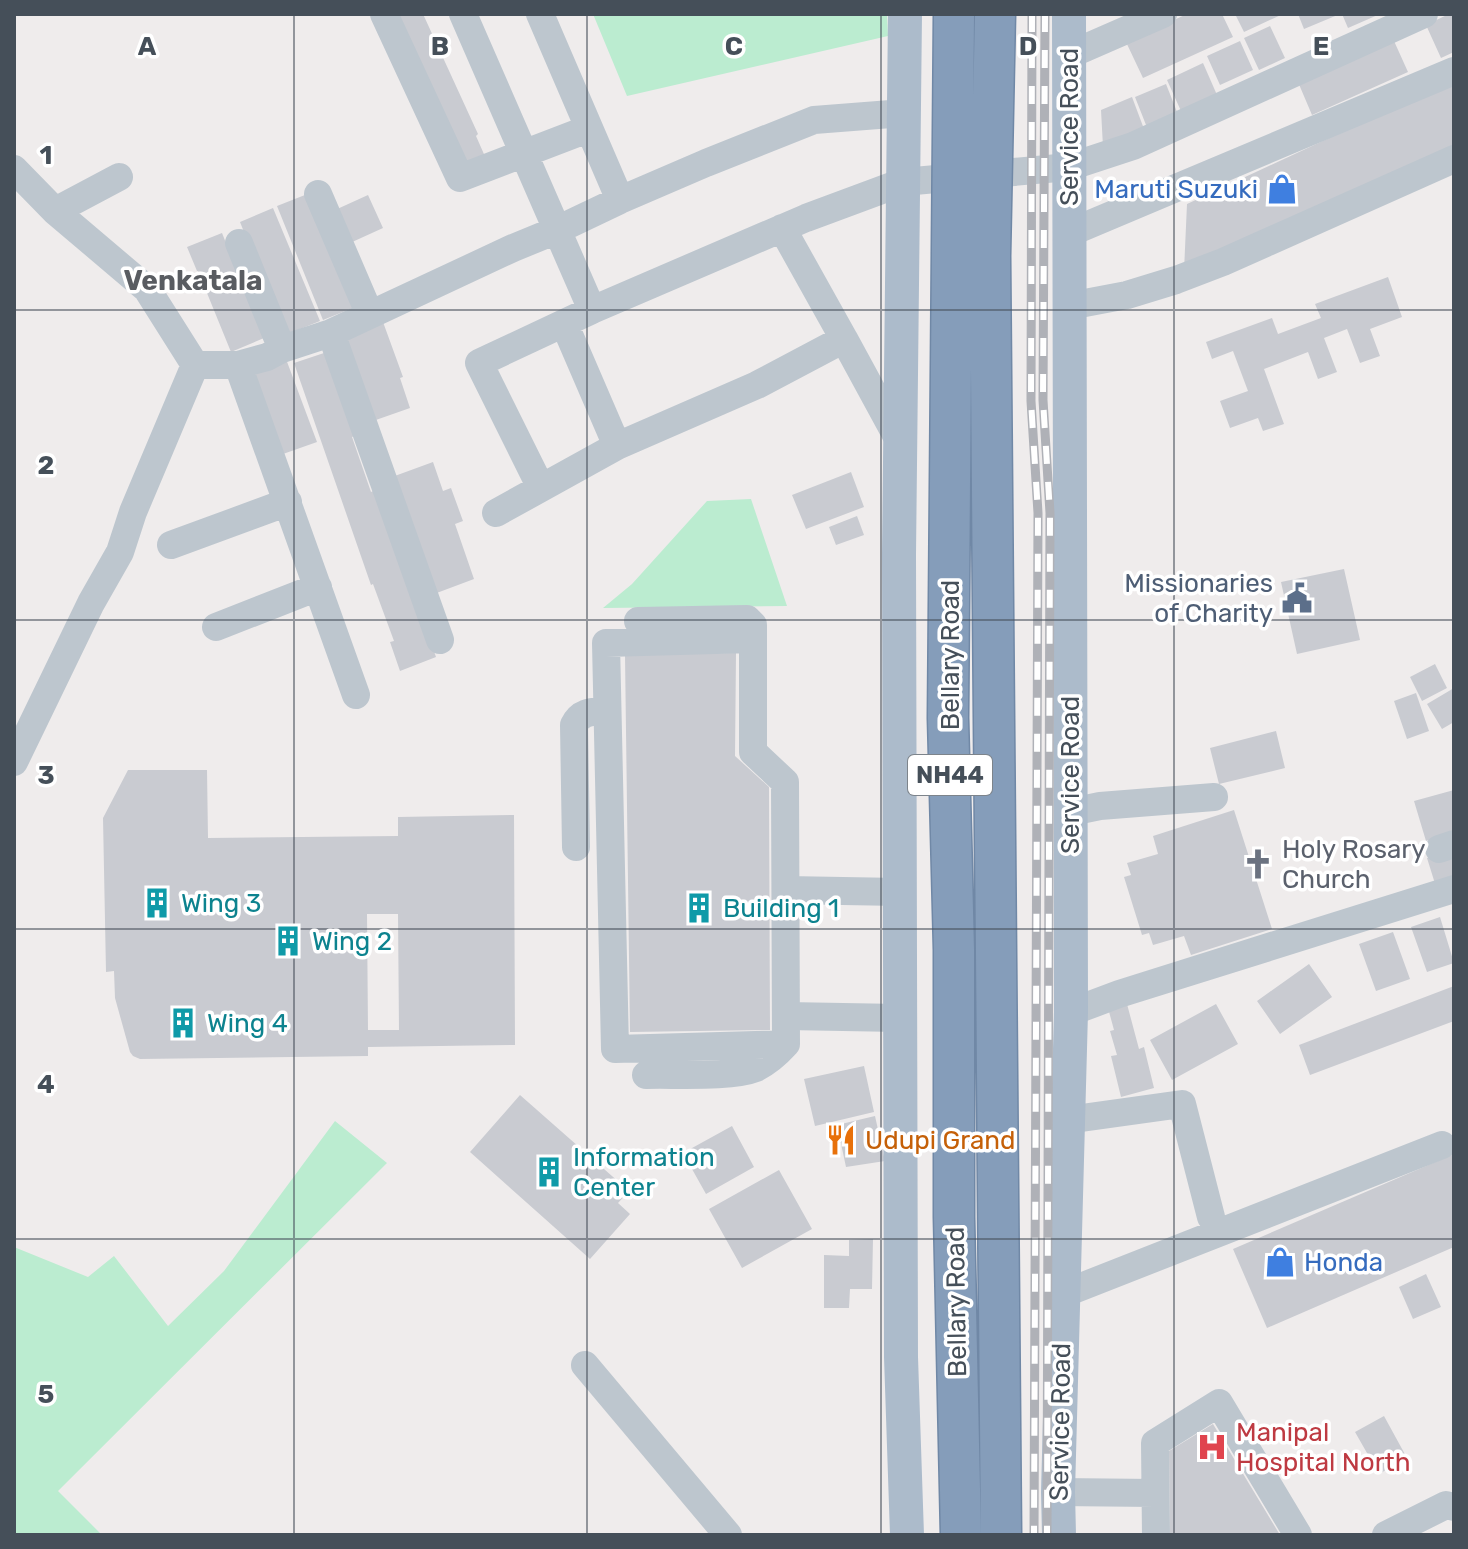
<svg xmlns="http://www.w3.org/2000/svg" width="1468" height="1549" font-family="Rubik,sans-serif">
	<rect width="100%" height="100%" fill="#efecec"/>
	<path fill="#bbecd0" d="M593 14H887L888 36 627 96Z
		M751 499 787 606 603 608 632 584 707 501Z
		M335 1121 387 1163 58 1491 102 1535H14V1247L88 1277 114 1256 168 1326 224 1271Z"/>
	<path fill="#c9cbd1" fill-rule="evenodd" d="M392 14H423L478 134 476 136 487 161 463 172Z
		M1187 14H1222L1233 37 1143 78 1126 42Z
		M1235 14H1283L1244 32Z
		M1298 14H1340L1304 29Z
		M1342 14H1380L1348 28Z
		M1449 14H1454V52L1441 58 1426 25Z
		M1270 26 1285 58 1259 70 1244 38Z
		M1240 41 1253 70 1220 85 1207 56Z
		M1394 41 1408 72 1312 115 1298 82Z
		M1203 63 1217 95 1181 111 1167 80Z
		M1454 80V147L1184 271 1187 204Z
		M1166 84 1179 117 1148 130 1135 97Z
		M1132 97 1144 129 1103 147 1101 110Z
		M310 193 355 307 323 320 277 206Z
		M368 195 383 228 350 243 335 210Z
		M273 208 320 321 285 335 240 222Z
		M222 233 264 338 231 352 198 271H197L187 247Z
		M1388 277 1402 317 1370 329 1380 356 1360 363 1347 329 1324 338 1337 372 1318 379 1308 352 1264 369 1284 424 1263 431 1258 418 1230 428 1220 401 1248 391 1233 351 1212 359 1206 342 1272 318 1278 334 1321 318 1315 304Z
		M383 322 403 377 400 378 410 408 373 421 343 337Z
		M324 353 357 435 352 437 371 492 378 489 436 657 400 671 390 642 394 641 373 584 371 585 294 363Z
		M286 359 317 442 283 454 251 372Z
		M433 462 443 491 451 488 463 521 455 524 474 579 434 594 392 477Z
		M851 472 864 507 806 529 792 495Z
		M857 516 864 535 836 545 829 527Z
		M1344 569 1360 640 1297 654 1281 582Z
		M736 653 735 756 769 787 770 1030 630 1032 625 655Z
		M1435 664 1447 688 1422 701 1410 677Z
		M1454 688V722L1442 729 1427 704Z
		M1416 693 1429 731 1407 739 1394 701Z
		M1276 731 1285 768 1219 784 1210 748Z
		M128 770H207L208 838 398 836V817L514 815 515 1045 368 1047V1056L140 1059 133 1056 130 1052 115 998 114 971 106 972 103 818ZM367 914H398L399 1030H368Z
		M1454 790V832L1426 841 1414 801Z
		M1234 810 1272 929 1191 955 1184 936 1153 945 1149 933 1142 935 1124 877 1131 875 1127 863 1158 854 1153 836Z
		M1454 850V884L1437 890 1427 858Z
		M1440 917 1454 963 1427 972 1411 927Z
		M1393 932 1410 979 1376 991 1359 944Z
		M1309 964 1332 997 1280 1034 1257 1001Z
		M1454 986V1021L1310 1075 1299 1045Z
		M1127 1004 1139 1049 1144 1047 1154 1088 1121 1097 1111 1056 1117 1055 1110 1031 1114 1030 1108 1008Z
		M1216 1004 1238 1044 1172 1080 1150 1040Z
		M864 1066 874 1112 815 1126 804 1079Z
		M520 1095 629 1191 618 1203 630 1214 590 1259 470 1152Z
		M875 1116 885 1161 846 1167 837 1125Z
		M732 1126 754 1167 706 1194 683 1153Z
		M1454 1154V1247L1267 1328 1233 1249Z
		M779 1170 812 1229 742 1268 709 1209Z
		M873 1239 872 1289H850L849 1308H824V1255L849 1256V1240Z
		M1426 1274 1441 1307 1413 1319 1399 1287Z
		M1384 1416 1407 1458 1379 1474 1355 1432Z
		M1213 1424 1280 1535H1170L1169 1451Z"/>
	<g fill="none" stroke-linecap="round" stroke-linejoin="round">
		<path stroke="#bdc6ce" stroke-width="28" d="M384 14 460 178 588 129
			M463 14 592 310 806 218 903 182 1069 167 1133 146 1424 14
			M540 14 620 200
			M1069 55 1163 14
			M14 169 55 211 147 289 195 365H238L267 357 282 349 331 333 513 248 557 230 620 200 706 163 814 120 904 113
			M318 194 370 315
			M55 211 119 177
			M1069 233 1454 71
			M239 243 282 349
			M1069 306 1127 295 1176 280 1223 262 1454 159
			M564 323 617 446
			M331 333 440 640
			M844 339 900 442
			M238 365 356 695
			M541 488 479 363 592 310
			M496 513 617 446 757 385 844 339 782 228
			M171 545 288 502
			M638 621 747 619 753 625V639
			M216 627 318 587
			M14 762 91 603 120 552 133 512 195 365
			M1071 812 1100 806 1214 797
			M576 847 574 725C581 710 594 712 607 711
			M1439 849 1454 844
			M786 890 900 892
			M1071 1012 1119 994 1454 889
			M786 1016 900 1018
			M646 1075C674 1074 731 1078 756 1068 768 1062 777 1054 786 1044L785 782 753 752V639L606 643 615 1049 786 1044
			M1067 1120 1182 1104 1211 1217
			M1063 1294 1442 1145
			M585 1365 728 1535
			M1058 1492 1155 1493
			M1156 1535 1155 1443 1219 1403 1298 1535
			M1386 1535 1446 1505 1454 1507"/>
		<path stroke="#acbbcb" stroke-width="34" d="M905 14 899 554 901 1357 907 1535
			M1059 1535 1058 1492 1071 1012 1069 14"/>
		<g stroke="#afb1b7" stroke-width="9">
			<path id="rail" d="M1032 14 1031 401 1038 513 1034 1535
				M1045 14 1043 400 1050 513 1047 1535"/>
		</g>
		<use href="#rail" stroke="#fff" stroke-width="6" stroke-dasharray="18" stroke-linecap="butt"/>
		<g stroke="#7088a6" stroke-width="43" stroke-linecap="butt">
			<path id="highway-bridge" d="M954 14 948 718 954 950V1217L961 1535
				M995 14 990 256 1001 1535"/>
		</g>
		<use href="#highway-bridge" stroke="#859dba" stroke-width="40"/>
	</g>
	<path fill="none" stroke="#454f59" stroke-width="2" stroke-opacity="0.55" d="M294 14V1535M587 14V1535M881 14V1535M1174 14V1535M14 310H1454M14 620H1454M14 929H1454M14 1239H1454"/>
	<defs>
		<g id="shop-bare" transform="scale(2.4)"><path d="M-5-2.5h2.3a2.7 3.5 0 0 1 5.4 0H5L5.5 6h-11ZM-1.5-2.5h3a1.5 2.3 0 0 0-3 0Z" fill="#3f7fe0" stroke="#fff" stroke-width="2.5" paint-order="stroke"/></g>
		<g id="civic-bare" transform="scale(2.4)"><path d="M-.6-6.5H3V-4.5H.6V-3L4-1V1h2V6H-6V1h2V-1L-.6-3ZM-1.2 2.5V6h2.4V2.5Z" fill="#5c6f8a" stroke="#fff" stroke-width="2.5" paint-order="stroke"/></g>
		<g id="church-bare" transform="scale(2.4)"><path d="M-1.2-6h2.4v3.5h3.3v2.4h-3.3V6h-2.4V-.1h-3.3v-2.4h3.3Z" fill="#6b7280" stroke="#fff" stroke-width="2.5" paint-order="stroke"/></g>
		<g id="building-bare" transform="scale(2.4)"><path d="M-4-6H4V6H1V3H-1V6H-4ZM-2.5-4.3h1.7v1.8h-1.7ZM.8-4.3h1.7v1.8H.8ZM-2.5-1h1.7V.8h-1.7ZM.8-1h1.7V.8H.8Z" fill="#0f9aa8" stroke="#fff" stroke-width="2.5" paint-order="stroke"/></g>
		<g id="restaurant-bare" transform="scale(2.4)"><path d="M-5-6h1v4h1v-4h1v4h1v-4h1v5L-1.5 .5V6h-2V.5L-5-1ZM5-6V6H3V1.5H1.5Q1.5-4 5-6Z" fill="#e8710a" stroke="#fff" stroke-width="2.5" paint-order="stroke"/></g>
		<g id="hospital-bare" transform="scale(2.4)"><path d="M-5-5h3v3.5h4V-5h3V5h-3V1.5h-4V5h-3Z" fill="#e0444e" stroke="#fff" stroke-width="2.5" paint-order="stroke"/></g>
	</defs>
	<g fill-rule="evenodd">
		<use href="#shop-bare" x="1282" y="189"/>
		<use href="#civic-bare" x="1297" y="598"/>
		<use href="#church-bare" x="1258" y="864"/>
		<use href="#building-bare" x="157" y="903"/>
		<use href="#building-bare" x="699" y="908"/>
		<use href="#building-bare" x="288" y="941"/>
		<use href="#building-bare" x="183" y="1023"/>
		<use href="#restaurant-bare" x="841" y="1140"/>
		<use href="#building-bare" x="549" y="1172"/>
		<use href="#shop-bare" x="1280" y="1262"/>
		<use href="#hospital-bare" x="1212" y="1447"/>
	</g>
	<g text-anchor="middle" stroke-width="7" stroke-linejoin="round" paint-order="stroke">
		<rect fill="#fff" stroke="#7d848b" stroke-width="2" x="908" y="755" width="84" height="40" rx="6"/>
		<g font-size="24" font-weight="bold" fill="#454f59">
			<text x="950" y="783">NH44</text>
		</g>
		<g font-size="26" fill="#454f59" stroke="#fff">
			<text transform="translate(1069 127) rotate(-90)" y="9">Service Road</text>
			<text transform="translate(950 655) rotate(-90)" y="9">Bellary Road</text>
			<text transform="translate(1070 775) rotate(-90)" y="9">Service Road</text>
			<text transform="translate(956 1302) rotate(-91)" y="9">Bellary Road</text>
			<text transform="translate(1060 1422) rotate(-89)" y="9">Service Road</text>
		</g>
		<g font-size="26" fill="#366cbe" stroke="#fff" text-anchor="end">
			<text x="1258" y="198">Maruti Suzuki</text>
			<text x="1304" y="1271" text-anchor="start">Honda</text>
		</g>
		<g font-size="26" fill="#4e5e75" stroke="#fff" text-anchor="end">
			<text x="1273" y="592">Missionaries<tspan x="1273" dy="30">of Charity</tspan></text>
		</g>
		<g font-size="26" fill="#5b616d" stroke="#fff" text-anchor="start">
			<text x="1282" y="858">Holy Rosary<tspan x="1282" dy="30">Church</tspan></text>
		</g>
		<g font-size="26" fill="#0d838f" stroke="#fff" text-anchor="start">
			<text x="181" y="912">Wing 3</text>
			<text x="723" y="917">Building 1</text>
			<text x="312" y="950">Wing 2</text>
			<text x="207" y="1032">Wing 4</text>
			<text x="573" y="1166">Information<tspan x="573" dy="30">Center</tspan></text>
		</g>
		<g font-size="26" fill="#c56008" stroke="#fff" text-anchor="start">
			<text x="865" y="1149">Udupi Grand</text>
		</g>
		<g font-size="26" fill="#be3a42" stroke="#fff" text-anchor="start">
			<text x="1236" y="1441">Manipal<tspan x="1236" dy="30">Hospital North</tspan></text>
		</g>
		<g font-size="28" font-weight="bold" fill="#595c61" stroke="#fff">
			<text x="193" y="290">Venkatala</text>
		</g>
	</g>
	<g font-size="26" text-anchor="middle" font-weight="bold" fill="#454f59" stroke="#fff" stroke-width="7" stroke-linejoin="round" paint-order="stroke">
		<text x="147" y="55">A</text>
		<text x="440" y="55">B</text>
		<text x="734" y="55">C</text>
		<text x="1028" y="55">D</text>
		<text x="1321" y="55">E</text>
		<text x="46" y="164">1</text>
		<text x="46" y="474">2</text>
		<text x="46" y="784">3</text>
		<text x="46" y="1093">4</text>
		<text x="46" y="1403">5</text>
	</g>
	<rect width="1468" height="1549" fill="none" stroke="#454f59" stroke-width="32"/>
</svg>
